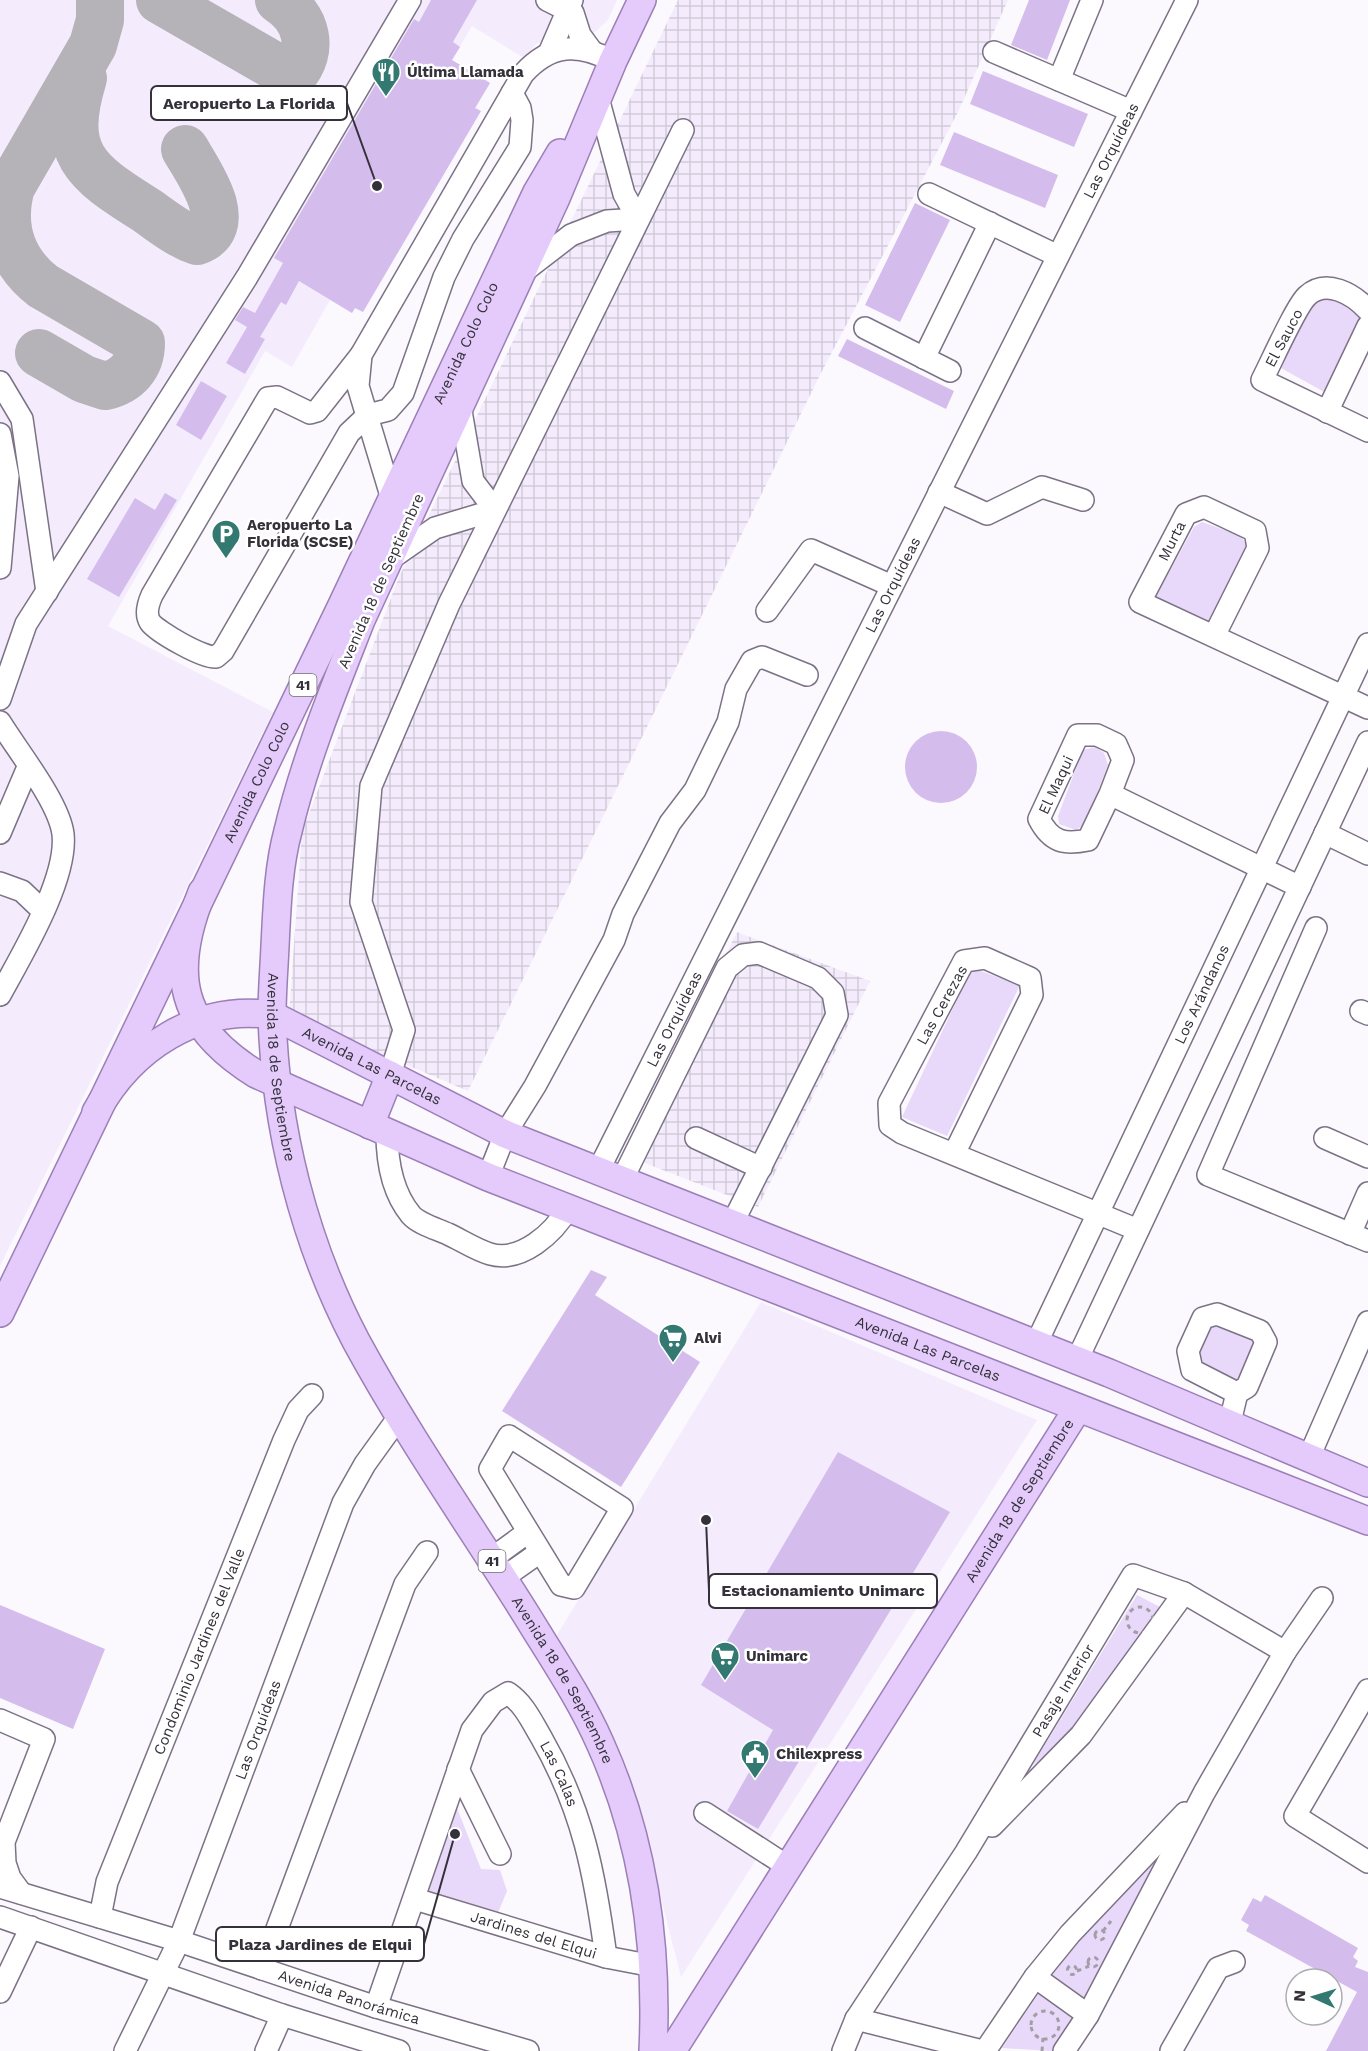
<svg xmlns="http://www.w3.org/2000/svg" width="1368" height="2051" font-family="'Work Sans',sans-serif">
	<defs>
		<pattern id="industrial-grid" width="8" height="8" patternUnits="userSpaceOnUse" patternTransform="scale(1.5)"><rect width="8" height="8" fill="#f4ecfd"/><path d="M0 4h8M4 0v8" fill="none" stroke="#d2cbda"/></pattern>
	</defs>
	<rect width="100%" height="100%" fill="#fbf9fd"/>
	<path fill="#f4ecfd" d="M0 0H617L608 20 594 33 543 41 536 44 524 58 472 26 452 60 490 83 476 108 481 111 363 312 355 308 352 313 330 300 292 367 265 351 108 626 273 712 0 1266Z
		M761 1302 1037 1420 681 1977 632 1784 605 1723 555 1638Z"/>
	<path fill="url(#industrial-grid)" d="M678 0H1008L958 112 820 375 468 1091 289 1015 302 832 399 577Z
		M737 932 870 981 758 1207 624 1155Z"/>
	<path fill="#e8d8f9" d="M1330 296 1360 316 1361 324 1328 394 1281 368 1310 302Z
		M1202 522 1241 536 1247 546 1210 626 1155 598 1194 527Z
		M1095 747 1104 753 1108 765 1085 824 1076 830 1059 824 1058 816 1083 750Z
		M972 968 1020 985 947 1136 902 1117Z
		M1209 1322 1256 1340 1240 1381 1193 1362Z
		M1137 1595 1160 1607 1161 1621 1075 1734 1032 1766Z
		M453 1798 481 1869 500 1870 507 1891 497 1915 426 1893Z
		M1169 1843 1062 2042 1051 2051 1002 2048 1082 1929Z"/>
	<g fill="none" stroke-linecap="round" stroke-linejoin="round">
		<path stroke="#b5b2b8" stroke-width="48" d="M160 0 292 76C316 50 306 17 279 0
			M83 78C60 154 84 171 146 210 162 221 179 235 197 241 238 226 197 170 185 149
			M39 353 84 379 105 386C127 381 141 366 141 343L43 286C11 261 0 227 11 187L93 45 100 20V0"/>
	</g>
	<path fill="#d4bdec" d="M431 0H477L453 42 460 47 452 60 490 83 475 108 481 111 363 312 355 308 352 313 299 281 286 305 281 302 260 337 265 339 245 374 226 363 247 327 235 320 243 307 255 313 283 263 274 258 414 19 419 22Z
		M1029 0H1070L1047 60 1011 45Z
		M983 71 1088 114 1074 147 970 104Z
		M954 132 1058 175 1045 208 940 165Z
		M915 203 950 220 900 322 865 305Z
		M847 339 954 391 946 409 838 356Z
		M201 381 227 396 201 440 176 425Z
		M165 493 177 500 119 597 87 579 135 498 155 510Z
		M905 767a36 36 0 1 1 72 0a36 36 0 1 1-72 0Z
		M591 1270 607 1277 595 1295 700 1362 621 1487 502 1411Z
		M838 1452 950 1512 758 1829 727 1811 773 1730 701 1685Z
		M0 1605 105 1649 73 1729 0 1698Z
		M1265 1895 1358 1948 1353 1957 1358 1961 1355 1967 1368 1972V2051H1326L1357 1992 1246 1931 1249 1925 1241 1920 1253 1898 1261 1902Z"/>
	<g fill="none" stroke-linecap="round" stroke-linejoin="round">
		<g stroke="#7c7286" stroke-width="24">
			<g id="minor">
				<path d="M547 0 573 13 580 35 591 50"/>
				<path d="M550 51 572 0"/>
				<path d="M994 52 1131 111"/>
				<path d="M1059 80 1092 0"/>
				<path d="M929 194 1058 256"/>
				<path d="M523 272 571 235 607 221 638 219 624 194 598 98"/>
				<path d="M1368 310C1353 294 1326 278 1307 296 1296 306 1271 363 1262 380L1368 431"/>
				<path d="M865 328 950 371"/>
				<path d="M361 355 317 411 310 413 277 397 268 398 152 595C148 604 145 614 150 622 157 632 205 659 216 657L223 651 349 433 368 415 388 410 403 393 444 277 463 239 520 147 522 120 520 108 512 93"/>
				<path d="M924 358 990 223"/>
				<path d="M0 382 22 419 47 592"/>
				<path d="M1327 412 1368 326"/>
				<path d="M0 434 8 476 0 568"/>
				<path d="M939 492 987 514 1042 487 1083 500"/>
				<path d="M392 499 358 386 361 355 523 74C551 43 578 43 613 61"/>
				<path d="M389 560 435 528 495 510 473 481 460 405"/>
				<path d="M767 611 811 550 892 586"/>
				<path d="M1214 636 1258 548 1255 531 1204 507 1186 514 1140 602 1368 708"/>
				<path d="M0 699 26 624 247 277 410 0"/>
				<path d="M0 722C17 750 59 802 63 834 68 879 21 956 0 995"/>
				<path d="M1110 794 1123 760 1116 744 1097 735H1078L1039 819C1051 842 1064 845 1088 840L1110 794 1300 887"/>
				<path d="M0 833 28 767"/>
				<path d="M1325 833 1368 854"/>
				<path d="M0 883 22 891 43 911"/>
				<path d="M1316 928 1208 1175 1368 1241"/>
				<path d="M1361 1011 1368 1014"/>
				<path d="M390 1075 404 1030 361 902 371 786 449 604 683 130"/>
				<path d="M387 1133C387 1162 392 1192 411 1215 419 1224 437 1229 448 1234 461 1240 476 1250 490 1254 521 1263 554 1233 568 1208"/>
				<path d="M696 1138 761 1168"/>
				<path d="M1325 1138 1368 1157"/>
				<path d="M954 1154 1032 995 1030 978 985 958 964 961 889 1103 890 1125 902 1133 1138 1230"/>
				<path id="s1" d="M598 1171 1187 0"/>
				<path d="M488 1177 505 1134 535 1086 614 940 623 914 670 823 695 790 728 722 736 689 752 661 762 657 807 675"/>
				<path d="M622 1180 727 968 743 955 759 953 818 978 833 993 837 1015 732 1224"/>
				<path d="M1350 1234 1368 1193"/>
				<path id="s2" d="M1036 1344 1368 644"/>
				<path d="M1077 1360 1368 742"/>
				<path d="M1230 1422 1237 1393 1247 1387 1266 1342 1260 1331 1217 1314 1203 1318 1188 1351 1192 1370 1237 1393"/>
				<path d="M509 1436 622 1508 574 1588 561 1585 490 1469Z"/>
				<path d="M1309 1457 1368 1322"/>
				<path d="M491 1559 528 1532"/>
				<path d="M503 1578 540 1552"/>
				<path d="M1285 1652 1322 1598"/>
				<path d="M1368 1690 1295 1816 1368 1862"/>
				<path d="M0 1720 44 1739 4 1842 5 1863 10 1878 21 1893"/>
				<path d="M458 1769 500 1854"/>
				<path d="M705 1813 787 1866"/>
				<path d="M992 1826 1081 1735 1184 1593"/>
				<path id="s3" d="M0 1887 179 1941 376 2007 528 2051"/>
				<path id="s4" d="M415 1899 606 1957 653 1966"/>
				<path d="M0 1917 282 2015 399 2051"/>
				<path id="s5" d="M100 1917 107 1882 284 1440 298 1410 312 1395"/>
				<path d="M262 1969 405 1584 427 1552"/>
				<path d="M1035 1977 1088 2015"/>
				<path d="M0 1992 31 1927"/>
				<path id="s6" d="M376 2007 472 1730 493 1702 508 1693C524 1704 531 1720 541 1737 583 1810 595 1875 606 1957"/>
				<path d="M856 2019 982 2051"/>
				<path id="s7" d="M125 2051 179 1941 343 1503 365 1464 401 1414"/>
				<path d="M266 2051 282 2015"/>
				<path id="s8" d="M843 2051 856 2019 966 1852 1133 1575 1184 1593 1285 1652 1204 1793 1088 2015 1064 2051"/>
				<path d="M985 2051 1035 1977 1070 1934 1185 1813"/>
				<path d="M1171 2051 1218 1968 1234 1962"/>
			</g>
		</g>
		<g stroke="#9b7fb6" stroke-width="30">
			<g id="major">
				<path id="s9" d="M642 0 613 61 556 198 361 620C334 689 305 759 288 831 278 868 277 908 275 946 274 969 272 992 272 1015 275 1127 304 1242 356 1341 407 1435 470 1525 527 1616 552 1657 580 1698 600 1743 644 1840 658 1945 653 2051"/>
				<path id="s10" d="M202 892C169 974 179 1026 256 1074L488 1177 1368 1521"/>
				<path id="s11" d="M96 1112C131 1048 198 1004 272 1015L505 1134 1109 1373 1368 1483"/>
				<path d="M370 1125 390 1075"/>
				<path id="s12" d="M0 1313 342 605 537 192 560 153"/>
				<path id="s13" d="M672 2051 1078 1408"/>
			</g>
		</g>
		<path stroke="#a19ea5" stroke-width="3" stroke-dasharray="4.5 4.5" stroke-linecap="butt" d="M1127 1620a13 13 0 1 1 26 0a13 13 0 1 1-26 0Z
			M1095 1935a5 5 0 1 1 10 0a5 5 0 1 1-10 0Z
			M1103 1931 1111 1921
			M1088 1962a5 5 0 1 1 10 0a5 5 0 1 1-10 0Z
			M1067.5 1970a4.5 4.5 0 1 1 9 0a4.5 4.5 0 1 1-9 0Z
			M1077 1971 1089 1966
			M1031 2025a14 14 0 1 1 28 0a14 14 0 1 1-28 0Z
			M1042 2051 1043 2038"/>
		<use href="#minor" stroke="#fff" stroke-width="21"/>
		<use href="#major" stroke="#e4cbfb" stroke-width="27"/>
	</g>
	<defs>
		<g id="restaurant-pin" transform="scale(1.5)"><path d="M0 17L-7.5 6A9.5 9.5 0 1 1 7.5 6Z" fill="#337971" stroke="#fff"/><path d="M-5-6h1v4h1v-4h1v4h1v-4h1v5L-1.5 .5V6h-2V.5L-5-1ZM5-6V6H3V1.5H1.5Q1.5-4 5-6Z" fill="#fff"/></g>
		<g id="parking-pin" transform="scale(1.5)"><path d="M0 17L-7.5 6A9.5 9.5 0 1 1 7.5 6Z" fill="#337971" stroke="#fff"/><path d="M-3.5-5.5H1a3.5 3.5 0 0 1 0 7H-1V5.5H-3.5ZM-1-3.4V-.6H.8a1.4 1.4 0 0 0 0-2.8Z" fill="#fff"/></g>
		<g id="supermarket-pin" transform="scale(1.5)"><path d="M0 17L-7.5 6A9.5 9.5 0 1 1 7.5 6Z" fill="#337971" stroke="#fff"/><path d="M-6-5.5h2.5l.6 2H6L4.5 2H-2.5L-4.4-4H-6ZM-1.5 3.2a1.3 1.3 0 1 0 .1 0ZM3 3.2a1.3 1.3 0 1 0 .1 0Z" fill="#fff"/></g>
		<g id="civic-pin" transform="scale(1.5)"><path d="M0 17L-7.5 6A9.5 9.5 0 1 1 7.5 6Z" fill="#337971" stroke="#fff"/><path d="M-.6-6.5H3V-4.5H.6V-3L4-1V1h2V6H-6V1h2V-1L-.6-3ZM-1.2 2.5V6h2.4V2.5Z" fill="#fff"/></g>
	</defs>
	<g fill-rule="evenodd">
		<use href="#restaurant-pin" x="386" y="72"/>
		<use href="#parking-pin" x="226" y="534"/>
		<use href="#supermarket-pin" x="673" y="1338"/>
		<use href="#supermarket-pin" x="725" y="1656"/>
		<use href="#civic-pin" x="755" y="1754"/>
	</g>
	<g text-anchor="middle" stroke-width="5" stroke-linejoin="round" paint-order="stroke">
		<g fill="#fff" stroke="#726f75" stroke-width="1.5">
			<rect x="289.5" y="674" width="27" height="22" rx="4.5"/>
			<rect x="478.5" y="1550" width="27" height="22" rx="4.5"/>
		</g>
		<g font-size="14" font-weight="bold" fill="#35313a">
			<text x="303" y="690">41</text>
			<text x="492" y="1566">41</text>
		</g>
		<g font-size="15" font-weight="bold" fill="#35313a" stroke="#fff" text-anchor="start">
			<text x="407" y="77">Última Llamada</text>
			<text x="247" y="530">Aeropuerto La<tspan x="247" dy="17">Florida (SCSE)</tspan></text>
			<text x="694" y="1343">Alvi</text>
			<text x="746" y="1661">Unimarc</text>
			<text x="776" y="1759">Chilexpress</text>
		</g>
		<g font-size="15" fill="#35313a" stroke="#fff">
			<text dy="5" stroke="none"><textPath href="#s1" startOffset="1142">Las Orquídeas</textPath></text>
			<text transform="translate(1284 338) rotate(-62)" y="5">El Sauco</text>
			<text dy="5" stroke="none"><textPath href="#s12" startOffset="1076">Avenida Colo Colo</textPath></text>
			<text transform="translate(1172 541) rotate(-63)" y="5">Murta</text>
			<text transform="translate(381 581) rotate(-66)" y="5">Avenida 18 de Septiembre</text>
			<text dy="5" stroke="none"><textPath href="#s1" startOffset="656">Las Orquídeas</textPath></text>
			<text dy="5" stroke="none"><textPath href="#s12" startOffset="590">Avenida Colo Colo</textPath></text>
			<text transform="translate(1056 785) rotate(-65)" y="5">El Maqui</text>
			<text dy="5" stroke="none"><textPath href="#s2" startOffset="387">Los Arándanos</textPath></text>
			<text transform="translate(942 1005) rotate(-61)" y="5">Las Cerezas</text>
			<text dy="5" stroke="none"><textPath href="#s1" startOffset="170">Las Orquídeas</textPath></text>
			<text dy="5" stroke="none"><textPath href="#s9" startOffset="1142">Avenida 18 de Septiembre</textPath></text>
			<text dy="5" stroke="none"><textPath href="#s11" startOffset="326">Avenida Las Parcelas</textPath></text>
			<text dy="5" stroke="none"><textPath href="#s10" startOffset="939">Avenida Las Parcelas</textPath></text>
			<text dy="5" stroke="none"><textPath href="#s13" startOffset="651">Avenida 18 de Septiembre</textPath></text>
			<text dy="5" stroke="none"><textPath href="#s5" startOffset="284">Condominio Jardines del Valle</textPath></text>
			<text dy="5" stroke="none"><textPath href="#s9" startOffset="1826">Avenida 18 de Septiembre</textPath></text>
			<text dy="5" stroke="none"><textPath href="#s8" startOffset="423">Pasaje Interior</textPath></text>
			<text dy="5" stroke="none"><textPath href="#s7" startOffset="348">Las Orquídeas</textPath></text>
			<text dy="5" stroke="none"><textPath href="#s6" startOffset="442">Las Calas</textPath></text>
			<text dy="5" stroke="none"><textPath href="#s4" startOffset="124">Jardines del Elqui</textPath></text>
			<text dy="5" stroke="none"><textPath href="#s3" startOffset="366">Avenida Panorámica</textPath></text>
		</g>
	</g>
	<path fill="none" stroke="#35313a" stroke-width="2" d="M377 186L347 103M706 1520L709 1591M455 1834L424 1944"/>
	<g fill="#35313a" stroke="#fff" stroke-width="2">
		<circle cx="377" cy="186" r="6"/>
		<circle cx="706" cy="1520" r="6"/>
		<circle cx="455" cy="1834" r="6"/>
	</g>
	<g fill="#fff" stroke="#35313a" stroke-width="2">
		<rect x="151" y="86" width="196" height="34" rx="6"/>
		<rect x="709" y="1574" width="228" height="34" rx="6"/>
		<rect x="216" y="1927" width="208" height="34" rx="6"/>
	</g>
	<g font-size="16" text-anchor="middle" font-weight="bold" fill="#35313a">
		<text x="249" y="109">Aeropuerto La Florida</text>
		<text x="823" y="1596">Estacionamiento Unimarc</text>
		<text x="320" y="1950">Plaza Jardines de Elqui</text>
	</g>
	<g transform="translate(1314 1997) rotate(274)"><circle r="28" fill="#ffffff" stroke="#aeadb0" stroke-width="1.5"/>
	<path d="M0-4.5L10 22L0 15L-10 22Z" fill="#337971"/>
	<text y="-9" font-size="16" font-weight="bold" text-anchor="middle" fill="#35313a">N</text>
	</g>
</svg>
